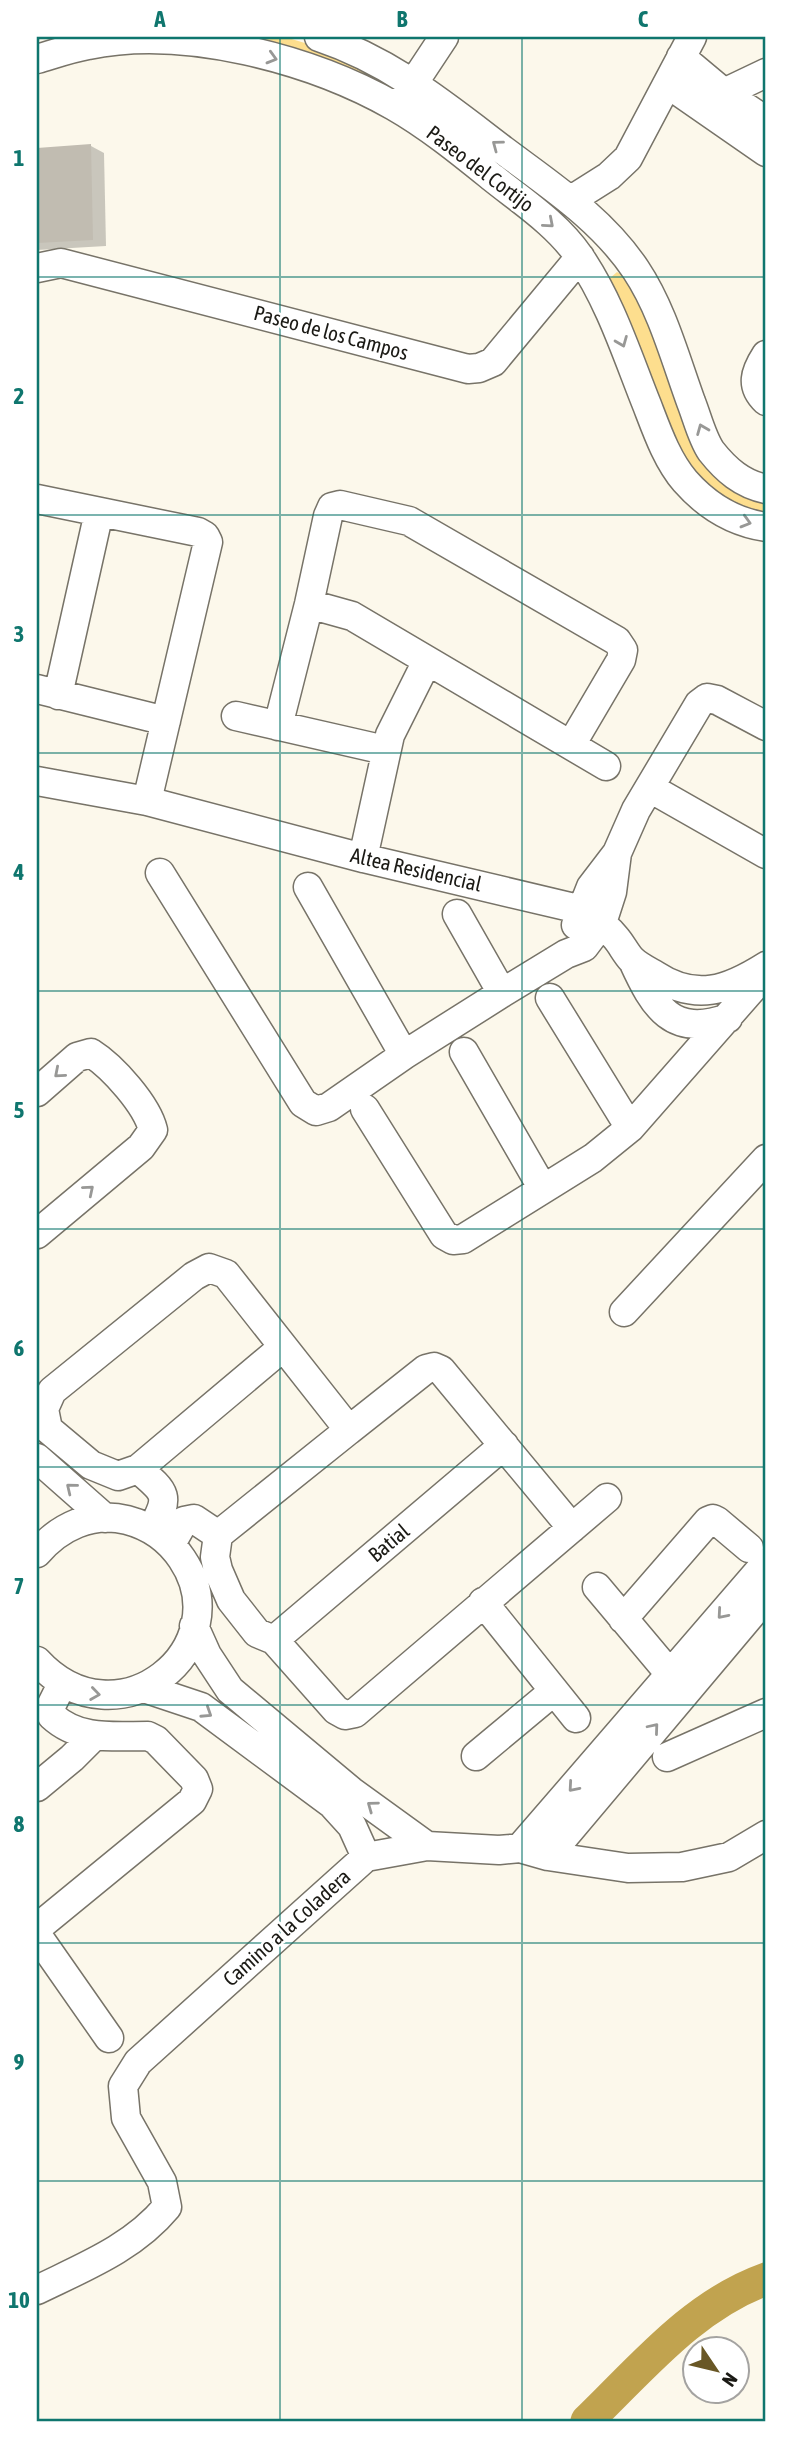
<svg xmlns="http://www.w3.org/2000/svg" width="803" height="2458" font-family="'Asap Condensed',sans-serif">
	<rect width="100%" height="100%" fill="#fcf8eb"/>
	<path fill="#fdde8e" d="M209 37H285L318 47 380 71 390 86 379 89Z
		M617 272 632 280 686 420 766 499V517L751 516 687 472 607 291 609 279Z"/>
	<path fill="#0003" d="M91 146 104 153 106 246 37 250V149Z"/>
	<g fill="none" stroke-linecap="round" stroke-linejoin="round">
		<path stroke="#c1a34f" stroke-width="33" d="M587 2421C641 2369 693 2305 766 2279"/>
	</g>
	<path fill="#c1bcb1" d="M91 144 93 240 37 243V148Z"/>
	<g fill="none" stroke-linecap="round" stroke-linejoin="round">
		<g stroke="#777368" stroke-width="31">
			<path id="minor" d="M319 37C391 61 444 105 503 150 551 186 602 219 636 270 662 309 675 358 691 402 697 417 702 438 711 451 726 470 742 484 766 489
				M681 57 724 93 766 121
				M37 59C54 54 71 48 88 45 184 25 311 59 394 106 429 126 462 153 493 178 523 202 557 224 579 256 610 301 627 355 647 405 657 431 667 460 685 481 707 506 733 522 766 527
				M668 84 766 152
				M724 93 766 73
				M403 99 444 37
				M571 200 609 176 628 158 692 37
				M37 268 61 263 468 369 479 368 493 362 580 257
				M766 355C755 372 750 386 766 401
				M37 499 198 532 205 536 208 542 147 801
				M309 604 352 616 606 766
				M37 689 166 721
				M58 695 99 512
				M236 716 385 750
				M278 726 309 604 328 516 332 507 340 505 409 521 617 641 623 650 621 660 571 745
				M37 781 147 801 363 858 583 910C595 918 607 927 616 938 622 945 626 954 632 960 638 966 648 971 655 975 696 1002 728 990 766 966
				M650 788 766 854
				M363 858 390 735 427 661
				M160 873 303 1103 316 1111 329 1107 404 1055 502 993 566 954 584 947 602 923 612 892 617 853
				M308 887 404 1055
				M457 914 502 993
				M576 925 591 887 617 853 636 810 699 704 707 698 717 700 766 726
				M633 961C654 1007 672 1038 728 1018
				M550 998 630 1128
				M464 1052 543 1189
				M37 1092 77 1057 91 1053C113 1067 147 1105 153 1130L141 1147 37 1234
				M365 1109 444 1235 453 1240 463 1239 593 1158 630 1128 766 973
				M624 1312 766 1159
				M282 1348 138 1469 118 1476 91 1465 48 1429 44 1409 52 1391 194 1276 209 1268 226 1274 349 1430 218 1535 215 1557 218 1570 231 1600 257 1633 274 1640 336 1710 345 1715 355 1713 607 1498
				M349 1430 426 1369 434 1367 441 1370 572 1528
				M37 1458 105 1518
				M138 1469C167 1493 170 1496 152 1529
				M171 1544 184 1521 194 1519 218 1535
				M37 1553C59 1527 92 1511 127 1520 150 1526 168 1538 182 1559 241 1647 118 1749 37 1661
				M597 1587 670 1674
				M483 1602 576 1718
				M623 1619 708 1521 713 1519 717 1521 749 1548
				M194 1626 207 1655 230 1690 351 1791 427 1846
				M274 1640 504 1445
				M144 1688 201 1707 332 1804 352 1826 366 1857
				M476 1756 554 1691
				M667 1757 766 1713
				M37 1787 72 1758 93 1737
				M520 1848 766 1563
				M548 1856 766 1597
				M37 1928 192 1801 198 1789 194 1779 156 1740 148 1736C114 1736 79 1741 52 1716L51 1706 62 1684
				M37 1935 109 2038
				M37 2290C84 2267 133 2248 167 2207L162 2182 126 2118 123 2086 138 2062 366 1857 427 1846 499 1850 520 1848 548 1856 628 1868 682 1867 729 1857 766 1835"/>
		</g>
		<use href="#minor" stroke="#fff" stroke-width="28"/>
	</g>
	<defs><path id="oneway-chevron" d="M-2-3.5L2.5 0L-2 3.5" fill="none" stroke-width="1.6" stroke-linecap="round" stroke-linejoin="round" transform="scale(1.75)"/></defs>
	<g stroke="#989896">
		<use href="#oneway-chevron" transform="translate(272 58) rotate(16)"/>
		<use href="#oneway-chevron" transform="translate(497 145) rotate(-143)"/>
		<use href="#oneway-chevron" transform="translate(549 223) rotate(41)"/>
		<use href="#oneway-chevron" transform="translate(622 342) rotate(68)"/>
		<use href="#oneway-chevron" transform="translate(702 429) rotate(-112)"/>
		<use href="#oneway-chevron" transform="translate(746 522) rotate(16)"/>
		<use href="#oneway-chevron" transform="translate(59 1073) rotate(139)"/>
		<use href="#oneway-chevron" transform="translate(89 1190) rotate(-40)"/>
		<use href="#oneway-chevron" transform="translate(71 1488) rotate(-141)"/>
		<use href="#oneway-chevron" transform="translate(722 1614) rotate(131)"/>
		<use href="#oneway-chevron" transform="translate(95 1694) rotate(8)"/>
		<use href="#oneway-chevron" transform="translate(207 1713) rotate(33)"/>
		<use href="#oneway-chevron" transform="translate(654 1728) rotate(-50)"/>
		<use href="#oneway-chevron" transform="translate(573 1787) rotate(131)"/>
		<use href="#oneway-chevron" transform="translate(372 1806) rotate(-144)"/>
	</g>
	<path fill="none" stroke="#0f766e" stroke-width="2" stroke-opacity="0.55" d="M280 37V2421M522 37V2421M37 277H766M37 515H766M37 753H766M37 991H766M37 1229H766M37 1467H766M37 1705H766M37 1943H766M37 2181H766"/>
	<g text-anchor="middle" stroke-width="5" stroke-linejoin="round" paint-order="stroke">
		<g font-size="21" fill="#1b1a15" stroke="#fff">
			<text transform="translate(480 169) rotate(37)" y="7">Paseo del Cortijo</text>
			<text transform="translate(331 333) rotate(15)" y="7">Paseo de los Campos</text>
			<text transform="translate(416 870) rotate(13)" y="7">Altea Residencial</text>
			<text transform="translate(389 1543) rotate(-40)" y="7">Batial</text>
			<text transform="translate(287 1928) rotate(-42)" y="7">Camino a la Coladera</text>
		</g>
	</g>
	<rect width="803" height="2458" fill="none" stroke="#ffffff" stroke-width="77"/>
	<g transform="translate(716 2370) rotate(125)"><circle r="33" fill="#ffffff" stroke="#a4a3a1" stroke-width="2"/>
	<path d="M0-5L12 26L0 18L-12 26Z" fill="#695725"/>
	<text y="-10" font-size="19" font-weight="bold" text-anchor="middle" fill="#1b1a15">N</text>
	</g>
	<rect x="38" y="38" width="726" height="2382" fill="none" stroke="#0f766e" stroke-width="2.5"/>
	<g font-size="23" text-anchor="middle" font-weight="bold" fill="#0f766e">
		<text x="160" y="27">A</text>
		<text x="402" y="27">B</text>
		<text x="643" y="27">C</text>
		<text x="19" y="166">1</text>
		<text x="19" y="404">2</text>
		<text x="19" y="642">3</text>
		<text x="19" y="880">4</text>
		<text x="19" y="1118">5</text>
		<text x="19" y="1356">6</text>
		<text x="19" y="1594">7</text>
		<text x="19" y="1832">8</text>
		<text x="19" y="2070">9</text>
		<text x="19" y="2308">10</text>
	</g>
</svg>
